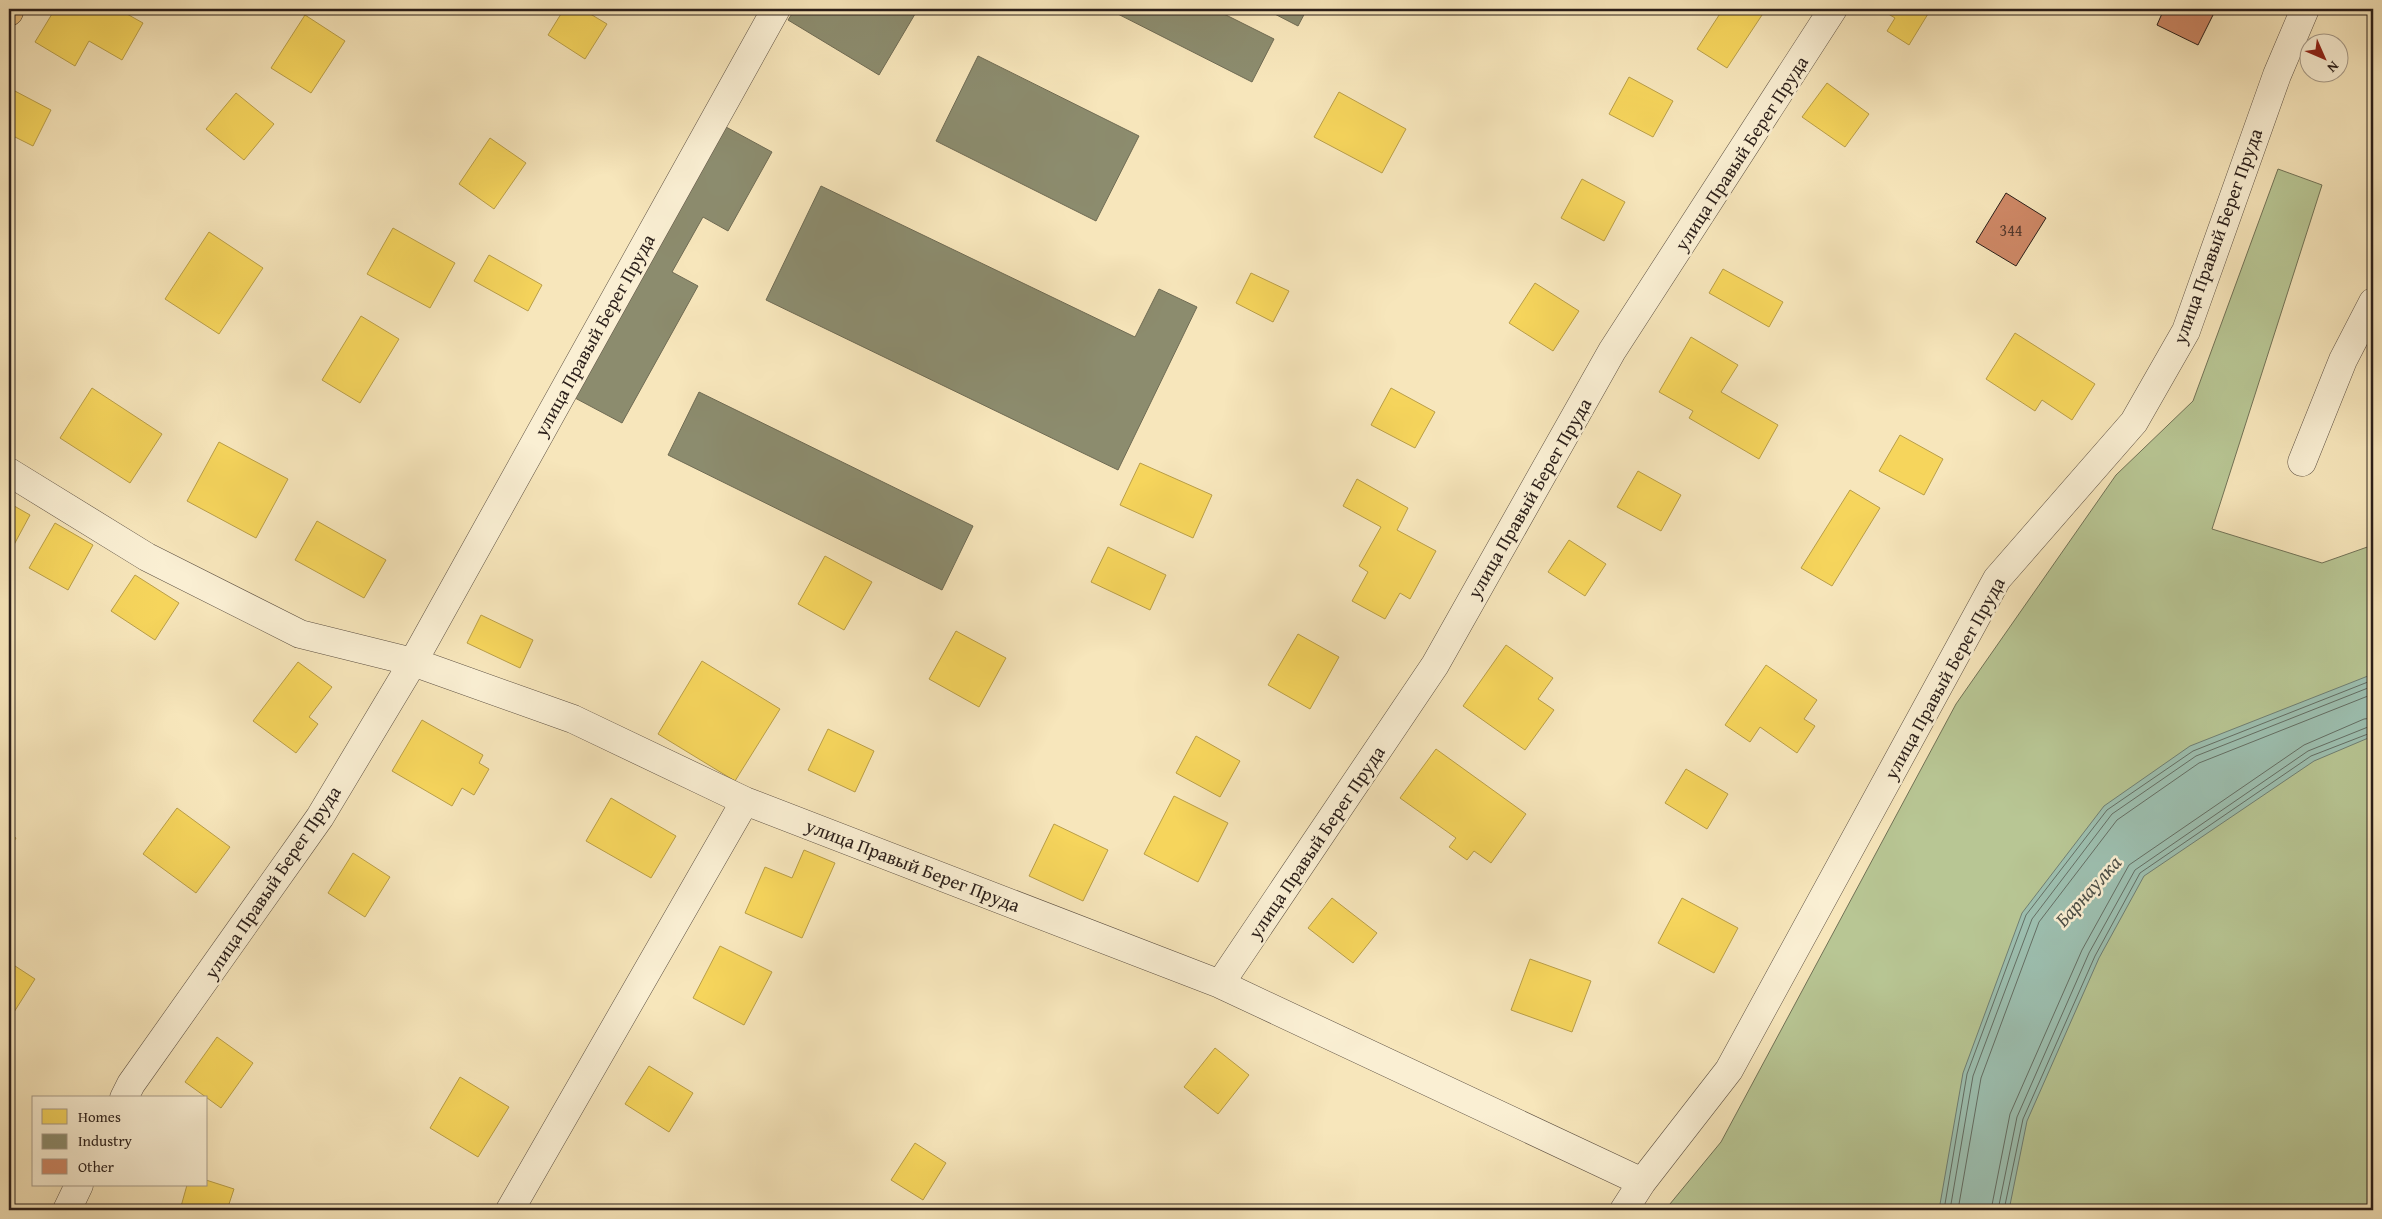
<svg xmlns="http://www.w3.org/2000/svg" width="2382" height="1219" font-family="'Gentium Book Plus',serif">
	<rect width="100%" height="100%" fill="#f7e6bb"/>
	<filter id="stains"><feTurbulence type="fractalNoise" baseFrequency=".004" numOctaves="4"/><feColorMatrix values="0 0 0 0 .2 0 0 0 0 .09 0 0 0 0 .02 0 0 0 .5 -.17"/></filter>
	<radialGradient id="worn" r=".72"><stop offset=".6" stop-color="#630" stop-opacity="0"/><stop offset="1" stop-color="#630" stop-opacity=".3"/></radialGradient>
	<path fill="#b8c694" stroke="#717256" d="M2278 169 2322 185 2212 529 2322 563 2373 545V1210H1665L1721 1142 1956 704 2116 475 2193 401Z"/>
	<path fill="#9dc0b1" stroke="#6f7f74" d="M2373 674V736L2314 761 2144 876 2099 958 2027 1121 2009 1210H1939L1963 1073 2022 913 2104 806 2190 746Z"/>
	<path fill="#f6d55c" stroke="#b99e48" d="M55 9H118L143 23 122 60 89 41 75 66 35 42Z
		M564 9H582L607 24 585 59 548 35Z
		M1723 9H1766L1727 68 1697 49Z
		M1880 9H1931L1909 45 1887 31 1895 18Z
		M305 15 345 41 311 93 271 68Z
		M1629 77 1673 101 1653 137 1609 114Z
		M1827 83 1869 114 1845 147 1802 117Z
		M13 90 51 110 33 146 9 134V97Z
		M1339 92 1406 129 1382 173 1314 137Z
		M236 93 274 124 244 160 206 129Z
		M490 138 526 163 494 209 459 184Z
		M1582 179 1625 202 1604 241 1561 218Z
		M393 228 455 263 430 308 367 274Z
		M209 232 263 268 219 334 165 299Z
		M489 255 542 285 528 311 474 281Z
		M1723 269 1783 302 1769 327 1709 293Z
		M1251 273 1289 291 1273 322 1236 303Z
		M1535 283 1579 311 1553 351 1509 323Z
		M361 316 399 339 360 403 322 380Z
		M2015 333 2095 384 2072 420 2042 400 2035 411 1986 379Z
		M1691 337 1738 365 1721 392 1778 425 1759 459 1689 418 1693 411 1659 392Z
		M92 388 162 434 130 483 60 438Z
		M1391 388 1435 412 1415 448 1371 425Z
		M1900 435 1943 459 1924 495 1879 471Z
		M219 442 288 479 256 538 187 501Z
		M1140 463 1212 495 1193 538 1120 505Z
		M1638 471 1681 495 1661 531 1617 507Z
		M1357 479 1408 508 1397 530 1436 551 1410 599 1400 593 1385 619 1352 601 1368 572 1359 566 1381 527 1343 506Z
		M1850 490 1880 508 1832 586 1801 568Z
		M9 503 30 515 9 554Z
		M317 521 386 560 364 598 295 560Z
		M55 523 93 545 68 590 29 568Z
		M1569 540 1606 564 1585 596 1548 572Z
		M1108 547 1166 575 1150 610 1091 582Z
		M825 556 872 582 844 630 798 604Z
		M135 575 179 603 155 640 111 611Z
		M481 615 533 640 520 668 467 643Z
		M956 631 1006 658 979 707 929 679Z
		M1298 634 1339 657 1310 709 1268 685Z
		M1506 645 1553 678 1538 699 1554 710 1525 750 1463 706Z
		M702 661 780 709 735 781 658 734Z
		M298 662 332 687 309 717 318 724 296 753 253 721Z
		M1766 665 1817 700 1804 719 1815 726 1797 753 1760 727 1750 742 1725 725Z
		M422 720 483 755 479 763 489 769 474 795 462 788 452 806 392 771Z
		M828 729 874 751 855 792 808 770Z
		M1196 736 1240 761 1220 797 1176 773Z
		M1436 749 1526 814 1491 863 1474 851 1467 860 1449 847 1456 838 1400 798Z
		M1686 769 1728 794 1707 829 1665 803Z
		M1174 796 1228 823 1198 882 1144 854Z
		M611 798 676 836 651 878 586 841Z
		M177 808 230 847 196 893 143 854Z
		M1054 824 1108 850 1083 901 1029 876Z
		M9 833 16 838 9 850Z
		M804 850 835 863 802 938 745 913 765 867 792 878Z
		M353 853 390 877 365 917 328 893Z
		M1332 898 1377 933 1353 963 1308 928Z
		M1682 898 1738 928 1714 973 1658 943Z
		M720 946 772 972 744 1025 693 998Z
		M1530 959 1591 981 1572 1032 1511 1010Z
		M9 962 35 979 9 1020Z
		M217 1037 253 1063 221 1108 185 1082Z
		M1215 1048 1249 1075 1218 1114 1184 1087Z
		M649 1066 693 1093 669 1132 625 1104Z
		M460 1077 509 1107 478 1157 430 1128Z
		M915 1143 946 1163 923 1200 891 1180Z
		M206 1180 234 1189 227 1210H180L187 1185H206Z"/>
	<path fill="#8c8c6e" stroke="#6f6b54" d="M795 9H918L879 75 788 20Z
		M1108 9H1214L1274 39 1252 82Z
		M1265 9H1307L1298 26Z
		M978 56 1139 136 1096 221 936 141Z
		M726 127 772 152 728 231 703 217 672 272 698 286 622 423 575 398Z
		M821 186 1135 337 1159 289 1197 307 1118 470 766 300Z
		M699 392 973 526 942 590 668 455Z"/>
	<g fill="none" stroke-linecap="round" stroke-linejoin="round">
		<path stroke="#646f65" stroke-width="1" d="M1944 1210 1967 1074 2026 915 2107 810 2193 751 2373 680
			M1950 1210 1973 1076 2032 919 2112 814 2196 756 2373 686
			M1958 1210 1981 1078 2039 922 2117 820 2199 763 2373 694
			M1991 1210 2010 1114 2082 950 2129 865 2304 745 2364 719 2373 718
			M1998 1210 2017 1117 2089 953 2135 870 2308 751 2373 725
			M2004 1210 2023 1119 2095 956 2140 873 2311 756 2373 732"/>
	</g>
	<path fill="#ce8866" stroke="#2a1e19" d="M2164 9H2216L2198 45 2157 25Z
		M2006 193 2046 218 2016 266 1976 242Z"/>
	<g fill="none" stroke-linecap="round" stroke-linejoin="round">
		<g stroke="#5d5042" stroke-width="29">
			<path id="minor" d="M2302 462 2343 360 2373 302
				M9 472 147 557 300 634 413 662 573 719 745 801 1220 984 1642 1182
				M1220 984 1435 665 1612 351 1833 9
				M124 1098 131 1084 320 817 413 662 776 9
				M67 1210 79 1185
				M510 1210 745 801
				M1624 1210 1642 1182 1729 1070 1997 579 2134 422 2186 331 2277 75 2305 9"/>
		</g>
		<g stroke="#2a1e19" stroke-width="29">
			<path id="major" d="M9 12 10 9"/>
		</g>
		<use href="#minor" stroke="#faefd3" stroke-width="28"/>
		<use href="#major" stroke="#ecc37e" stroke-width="28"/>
	</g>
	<g text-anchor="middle" stroke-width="5" stroke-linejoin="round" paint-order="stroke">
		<g font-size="16" fill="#53382c">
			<text x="2011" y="236">344</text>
		</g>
		<g font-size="19" fill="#2a1e19" stroke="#faefd3">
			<text transform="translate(1741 153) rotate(-57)" y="7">улица Правый Берег Пруда</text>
			<text transform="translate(2217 236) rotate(-70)" y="7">улица Правый Берег Пруда</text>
			<text transform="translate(594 335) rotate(-61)" y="7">улица Правый Берег Пруда</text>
			<text transform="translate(1529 498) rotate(-60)" y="7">улица Правый Берег Пруда</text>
			<text transform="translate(1944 678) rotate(-61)" y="7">улица Правый Берег Пруда</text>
			<text transform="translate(1316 842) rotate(-56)" y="7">улица Правый Берег Пруда</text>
			<text transform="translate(913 865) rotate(21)" y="7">улица Правый Берег Пруда</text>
			<text transform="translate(272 882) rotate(-56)" y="7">улица Правый Берег Пруда</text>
		</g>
		<g font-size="20" font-style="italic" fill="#4c4f47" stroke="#faefd3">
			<text transform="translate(2088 891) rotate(-48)" y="7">Барнаулка</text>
		</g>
	</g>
	<rect width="2382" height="1219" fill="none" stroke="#f7e6bb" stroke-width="30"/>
	<rect x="10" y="10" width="2362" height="1199" fill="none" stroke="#2a1e19" stroke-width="2.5"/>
	<rect x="15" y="15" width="2352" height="1189" fill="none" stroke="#2a1e19"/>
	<rect x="32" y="1096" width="175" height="90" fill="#faefd3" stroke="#a79b89"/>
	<rect x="42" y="1109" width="25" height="15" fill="#f6d55c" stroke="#a79b89"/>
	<text x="78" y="1122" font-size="15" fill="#2a1e19">Homes</text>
	<rect x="42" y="1134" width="25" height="15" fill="#8c8c6e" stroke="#a79b89"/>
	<text x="78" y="1146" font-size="15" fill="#2a1e19">Industry</text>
	<rect x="42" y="1159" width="25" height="15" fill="#ce8866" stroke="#a79b89"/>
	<text x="78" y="1172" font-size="15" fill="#2a1e19">Other</text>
	<g transform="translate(2324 58) rotate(135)"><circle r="24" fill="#faefd3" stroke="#a79b89"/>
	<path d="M0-4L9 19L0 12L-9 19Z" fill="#8f2418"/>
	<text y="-8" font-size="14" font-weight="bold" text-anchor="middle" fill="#2a1e19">N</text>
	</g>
	<rect width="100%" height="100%" filter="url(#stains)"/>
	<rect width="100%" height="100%" fill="url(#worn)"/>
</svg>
